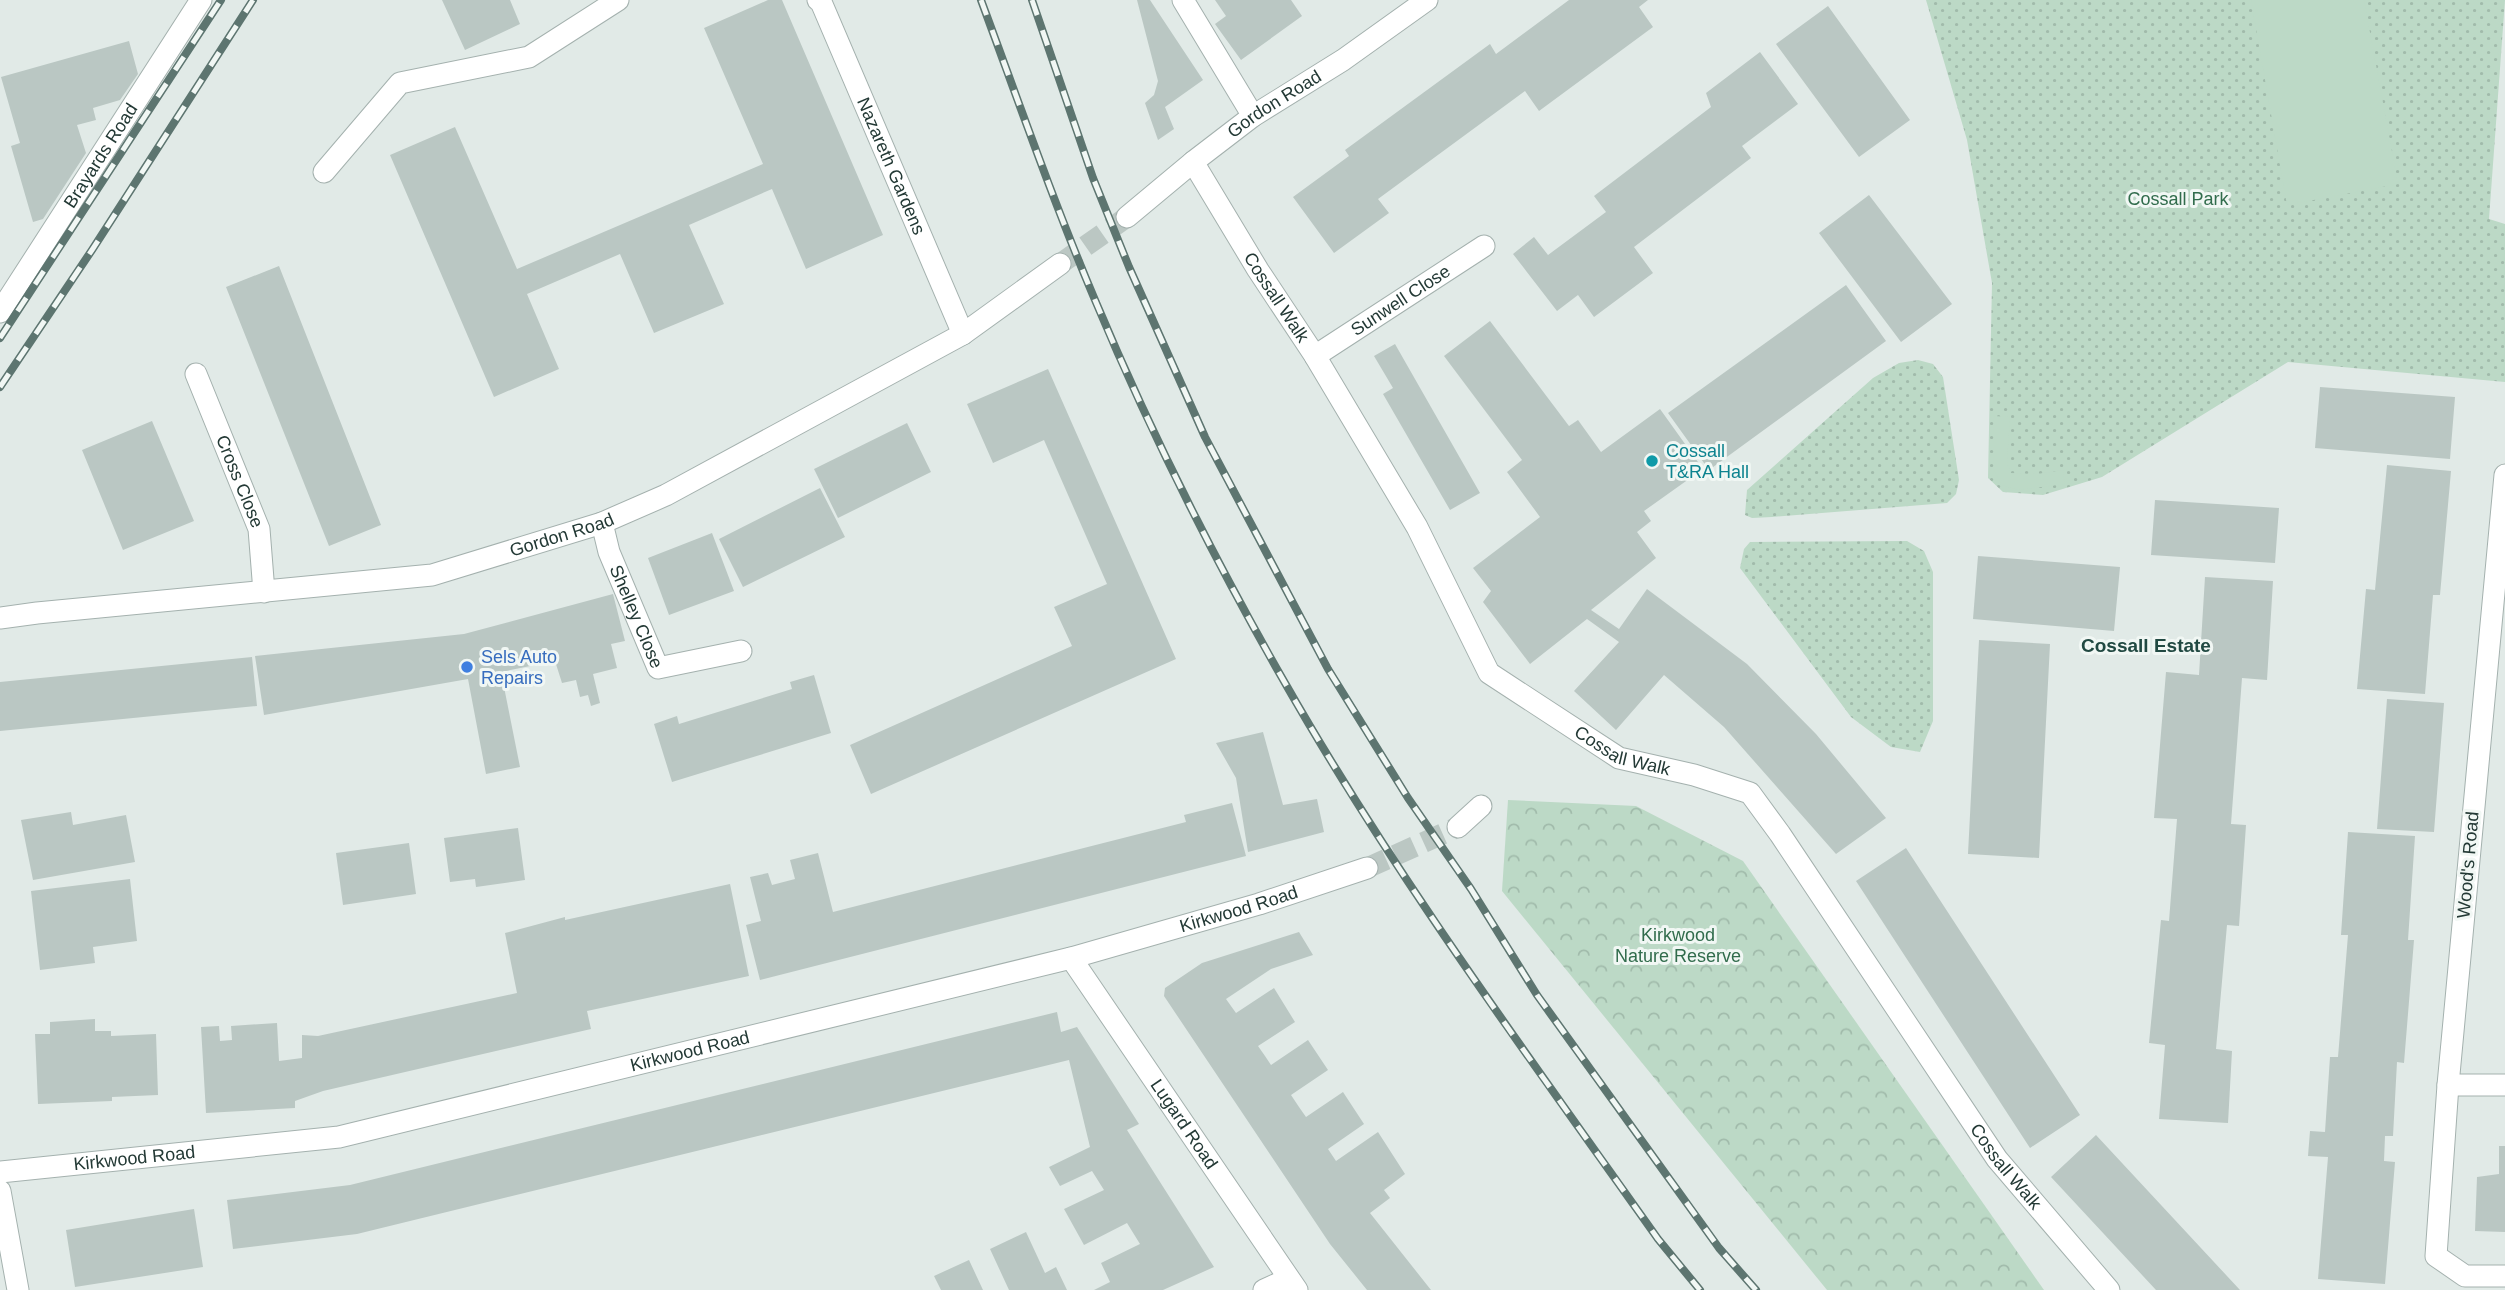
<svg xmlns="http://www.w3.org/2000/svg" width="2505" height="1290" font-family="Helvetica,sans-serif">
	<defs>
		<pattern id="grass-dots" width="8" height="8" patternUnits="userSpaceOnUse" patternTransform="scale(1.75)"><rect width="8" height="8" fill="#bcd9c6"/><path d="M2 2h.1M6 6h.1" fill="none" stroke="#a1bbab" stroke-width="1.8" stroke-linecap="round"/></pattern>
		<pattern id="forest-crowns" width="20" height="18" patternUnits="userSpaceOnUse" patternTransform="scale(1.75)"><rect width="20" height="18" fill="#bcd9c6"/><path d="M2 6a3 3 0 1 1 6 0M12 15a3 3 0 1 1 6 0" fill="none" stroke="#a1bbab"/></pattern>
	</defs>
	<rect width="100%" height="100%" fill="#e1eae7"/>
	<path fill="url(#grass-dots)" d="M1926 0H2505L2489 219 2505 224V382L2288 362 2102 477 2043 495 2003 492 1988 478 1992 283 1967 140Z
		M1918 360 1933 364 1943 377 1959 480 1956 494 1947 503 1772 517 1752 518 1745 515 1747 490 1873 378 1899 363Z
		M1907 541 1924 551 1933 572V721L1920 752 1891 747 1851 717 1740 568 1744 549 1750 542Z"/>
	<path fill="url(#forest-crowns)" d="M1508 800 1636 806 1743 861 2044 1290H1827L1502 891Z"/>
	<path fill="#bcd9c6" d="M2251 0H2364L2398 184 2287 205Z
		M1994 416 2010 417 2007 463 2011 473 2037 474 2063 470 2065 484 2018 490 2001 485 1994 469Z"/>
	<path fill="#bac7c3" d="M442 0H510L520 24 465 50Z
		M768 0H782L883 235 806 269 772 189 689 225 724 304 654 333 620 254 527 294 559 369 494 397 390 155 455 127 517 269 763 164 704 28Z
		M1137 0H1150L1203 80 1165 107 1174 129 1158 140 1145 103 1154 95 1158 81Z
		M1215 0H1291L1302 16 1241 60 1215 24 1226 16Z
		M1569 0H1648L1639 7 1653 27 1539 111 1525 91 1378 199 1389 213 1334 253 1293 197 1349 156 1345 150 1490 44 1496 54Z
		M1828 6 1910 120 1859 157 1776 44Z
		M129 41 138 74 120 100 93 108 96 120 77 125 86 153 43 219 33 222 11 146 20 143 1 77Z
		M1760 52 1798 104 1742 146 1751 158 1634 247 1653 273 1594 317 1578 295 1557 311 1513 254 1534 237 1548 255 1606 212 1594 196 1711 107 1706 93Z
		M1869 195 1952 304 1901 342 1819 233Z
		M279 266 381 525 329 546 226 287Z
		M1846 285 1886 341 1709 470 1668 413Z
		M1490 321 1569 426 1578 420 1601 452 1660 409 1703 469 1644 511 1651 521 1637 532 1656 558 1591 610 1619 629 1647 589 1747 664 1816 734 1886 818 1836 854 1724 727 1664 675 1616 730 1574 691 1619 642 1587 619 1530 664 1483 602 1491 591 1473 568 1540 517 1507 472 1522 460 1444 356Z
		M1395 344 1480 493 1450 510 1383 394 1393 388 1374 356Z
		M1048 369 1176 659 871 794 850 745 1072 646 1054 607 1107 584 1044 440 993 463 967 404Z
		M2320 387 2455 397 2450 459 2315 448Z
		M152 421 194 521 123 550 82 450Z
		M907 423 931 472 838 518 814 469Z
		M2387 465 2451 471 2440 595H2433L2425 694 2357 689 2366 589 2375 590Z
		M820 488 845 537 743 587 719 539Z
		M2155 500 2279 508 2275 563 2151 555Z
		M712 533 734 591 669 615 648 558Z
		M1978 556 2120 567 2114 631 1973 619Z
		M2205 577 2273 581 2267 680 2242 678 2231 824 2246 825 2239 926 2227 925 2216 1049 2232 1051 2228 1123 2159 1119 2165 1045 2149 1043 2161 920 2169 921 2177 819 2154 818 2166 672 2199 675Z
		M613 594 625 641 611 644 617 668 593 674 600 703 591 706 588 695 580 697 576 680 562 683 555 661 501 672 520 767 486 774 468 679 264 715 255 656 464 634Z
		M1979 640 2050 644 2039 858 1968 854Z
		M252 657 257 706 0 731V682Z
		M814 675 831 733 672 782 654 724 677 716 679 724 792 689 790 682Z
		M2387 699 2444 703 2434 832 2377 829Z
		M1263 732 1283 805 1317 799 1324 832 1248 852 1236 778 1216 743Z
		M1232 803 1246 856 760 980 746 925 761 921 750 877 768 873 772 885 795 879 790 860 818 853 833 912 1186 822 1184 815Z
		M71 812 73 825 126 815 135 862 33 880 21 820Z
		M518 828 525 880 476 887 475 879 450 882 444 838Z
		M2348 832 2415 836 2408 940H2414L2404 1063 2397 1062 2393 1136H2385L2384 1161 2395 1162 2385 1284 2318 1279 2328 1157 2308 1156 2310 1131 2325 1132 2330 1057H2338L2348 935H2341Z
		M409 843 416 894 343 905 336 853Z
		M1906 848 2080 1115 2030 1148 1856 881Z
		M130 879 137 941 93 947 95 963 40 970 31 891Z
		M730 884 749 976 587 1011 591 1029 323 1091 295 1101V1108L206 1113 201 1027 219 1026 220 1041 232 1040 231 1026 277 1023 279 1061 302 1058V1035L318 1036 517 993 505 933 565 917V920Z
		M1299 932 1313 955 1271 969 1226 999 1236 1013 1274 988 1295 1022 1258 1046 1265 1056 1271 1065 1308 1040 1328 1070 1291 1095 1299 1107 1306 1117 1343 1092 1364 1124 1328 1149 1336 1161 1378 1132 1405 1174 1384 1190 1390 1198 1370 1213 1431 1290H1367L1330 1244 1164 996 1165 988 1202 963Z
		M1057 1012 1061 1032 1077 1027 1139 1124 1127 1130 1214 1267 1163 1290H1094L1110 1282 1101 1263 1140 1244 1127 1223 1084 1245 1064 1209 1104 1190 1092 1171 1060 1186 1049 1167 1090 1147 1069 1060 357 1234 233 1249 227 1200 350 1185Z
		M95 1019V1031H111V1036L156 1034 158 1095 112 1097V1101L38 1104 35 1034H50V1022Z
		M2096 1135 2240 1290H2156L2051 1177Z
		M2499 1146H2505V1232L2475 1231 2477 1177 2499 1174Z
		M194 1209 203 1267 75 1287 66 1230Z
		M1026 1232 1045 1273 1056 1267 1067 1290H1009L990 1249Z
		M969 1260 983 1290H941L934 1276Z"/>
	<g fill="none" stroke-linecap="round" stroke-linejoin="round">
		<path stroke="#bbc7c3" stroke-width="21" stroke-dasharray="21 10" stroke-linecap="butt" d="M1060 264 1127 217
			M1367 868 1458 827"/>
		<g stroke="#a4b1ae" stroke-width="23">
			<g id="lane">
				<path id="s1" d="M0 312 201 0"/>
				<path id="s2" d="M1315 356 1484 246"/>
				<path d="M2448 1085H2505"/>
			</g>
		</g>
		<g stroke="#a4b1ae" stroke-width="23">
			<g id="street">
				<path id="s3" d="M818 0 821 2 963 334"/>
				<path d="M1183 0 1253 116"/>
				<path id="s4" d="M1193 162 1258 270 1315 356 1417 527 1489 673 1619 758 1694 775 1750 793 1780 834 1997 1159 2109 1290"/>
				<path d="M324 172 400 83 529 57 618 0"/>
				<path id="s5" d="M1127 217 1193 162 1253 116 1343 60 1427 0"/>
				<path id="s6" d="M196 374 259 529 264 592"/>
				<path d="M2505 475 2448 1085 2436 1256 2465 1276H2505"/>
				<path id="s7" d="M602 523 609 552 658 668 741 651"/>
				<path id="s8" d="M0 618 37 613 432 575 602 523 666 495 963 334 1060 264"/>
				<path d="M1458 827 1481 806"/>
				<path id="s9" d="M1071 958 1297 1290"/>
				<path id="s10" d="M0 1172 339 1137 1071 958 1259 904 1367 868"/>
				<path d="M0 1191 18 1290"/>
				<path d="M1264 1290 1288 1279"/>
			</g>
		</g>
		<use href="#lane" stroke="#fff" stroke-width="21"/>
		<use href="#street" stroke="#fff" stroke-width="21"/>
		<g stroke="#5d7570" stroke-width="8">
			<path id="rail" d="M981 0C1018 100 1053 201 1095 300 1150 431 1214 559 1285 683 1395 876 1529 1057 1658 1239L1700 1290
				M1032 0 1093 178 1129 267 1205 437 1328 669 1408 798 1471 889 1537 995 1719 1248 1756 1290
				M0 338 221 0
				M0 387 92 250 253 0"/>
		</g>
		<use href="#rail" stroke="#f1f7f4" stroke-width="5" stroke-dasharray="16" stroke-linecap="butt"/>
	</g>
	<circle fill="#0f9aa8" stroke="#f1f7f4" stroke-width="2.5" cx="1652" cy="461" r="7"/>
	<circle fill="#3f7fe0" stroke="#f1f7f4" stroke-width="2.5" cx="467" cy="667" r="7"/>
	<g text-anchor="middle" stroke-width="6" stroke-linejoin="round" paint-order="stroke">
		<g font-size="18" fill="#233935" stroke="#f1f7f4">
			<text dy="6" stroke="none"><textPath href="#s5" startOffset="186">Gordon Road</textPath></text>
			<text dy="6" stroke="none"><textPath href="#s1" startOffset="186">Brayards Road</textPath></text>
			<text dy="6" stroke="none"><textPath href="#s3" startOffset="182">Nazareth Gardens</textPath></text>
			<text dy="6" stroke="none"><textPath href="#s4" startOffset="159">Cossall Walk</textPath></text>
			<text dy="6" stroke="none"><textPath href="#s2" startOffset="102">Sunwell Close</textPath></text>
			<text dy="6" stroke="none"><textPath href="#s6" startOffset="116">Cross Close</textPath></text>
			<text dy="6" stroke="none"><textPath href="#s8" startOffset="570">Gordon Road</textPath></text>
			<text dy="6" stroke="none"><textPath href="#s7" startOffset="100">Shelley Close</textPath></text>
			<text dy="6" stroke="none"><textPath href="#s4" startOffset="747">Cossall Walk</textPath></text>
			<text transform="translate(2468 865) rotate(-85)" y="6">Wood's Road</text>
			<text dy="6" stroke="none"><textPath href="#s10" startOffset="1269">Kirkwood Road</textPath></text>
			<text dy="6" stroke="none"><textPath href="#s10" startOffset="702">Kirkwood Road</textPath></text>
			<text dy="6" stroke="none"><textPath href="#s9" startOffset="201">Lugard Road</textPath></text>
			<text dy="6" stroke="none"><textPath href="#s10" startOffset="135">Kirkwood Road</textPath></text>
			<text dy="6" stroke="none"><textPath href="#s4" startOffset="1335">Cossall Walk</textPath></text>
		</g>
		<g font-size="18" fill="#316c4c" stroke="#f1f7f4">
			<text x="2178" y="205">Cossall Park</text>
			<text x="1678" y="941">Kirkwood<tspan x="1678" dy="21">Nature Reserve</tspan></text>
		</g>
		<g font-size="18" fill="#0d838f" stroke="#f1f7f4" text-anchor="start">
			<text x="1666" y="457">Cossall<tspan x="1666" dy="21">T&amp;RA Hall</tspan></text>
		</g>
		<g font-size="18" fill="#366cbe" stroke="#f1f7f4" text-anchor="start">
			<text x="481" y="663">Sels Auto<tspan x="481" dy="21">Repairs</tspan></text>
		</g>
		<g font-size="19" font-weight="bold" fill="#214942" stroke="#f1f7f4">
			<text x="2146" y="652">Cossall Estate</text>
		</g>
	</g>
</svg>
